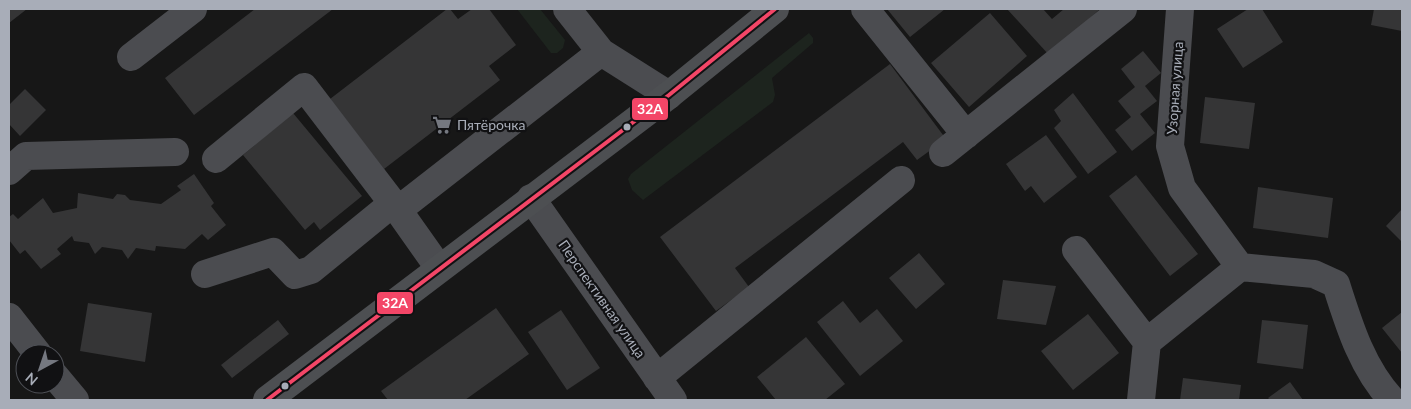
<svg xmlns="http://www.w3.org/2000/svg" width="1411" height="409" font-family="Lato,sans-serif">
	<rect width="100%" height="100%" fill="#171717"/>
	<path fill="#1d241e" d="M517 9H540L565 40 563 48 557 53H551Z
		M809 33 813 38V43L772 78 775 95 773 102 643 200 632 190 628 179 631 174Z"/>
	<path fill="#353536" d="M9 9H27L9 23Z
		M255 9H333L194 115 165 78Z
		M447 9H450L458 19 472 9H489L516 45 489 66 500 80 384 169 330 99Z
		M887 9H945L910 37Z
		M1007 9H1043L1052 19 1064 9H1100L1049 55Z
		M1248 9H1262L1283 42 1243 68 1217 29Z
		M1374 9H1402V31L1371 25Z
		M990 13 1027 56 969 107 931 63Z
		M1143 51 1161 73 1145 86 1157 101 1140 114 1155 133 1132 151 1115 130 1131 117 1118 101 1135 87 1121 69Z
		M890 64 946 139 917 160 903 142 826 200 735 268 749 287 716 311 660 237Z
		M25 89 46 110 20 136 9 124V105Z
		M1073 93 1117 152 1088 174 1054 128 1061 121 1054 110Z
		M1205 97 1255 103 1249 149 1200 143Z
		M293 113 362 196 320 230 314 222 305 230 243 155Z
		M1046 135 1077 177 1044 203 1031 186 1025 191 1006 164Z
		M194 174 214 203 211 206 226 225 208 240 202 234 185 249 156 246 155 251 136 248 128 259 122 250 102 247 95 254 89 243 74 241 72 236 57 249 61 254 41 269 25 250 20 254 9 240V217L13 214 18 219 43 198 53 213 77 208 78 193 113 199 117 194 125 195 130 200 161 204 181 190 177 186Z
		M1136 175 1198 254 1170 276 1109 196Z
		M1258 187 1333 198 1328 238 1253 228Z
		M1402 209V242L1386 226Z
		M919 253 945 284 916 309 889 278Z
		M1003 280 1056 286 1046 325 997 319Z
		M843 301 860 323 877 309 903 341 860 376 817 322Z
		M88 303 152 313 145 362 80 351Z
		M496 308 529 354 465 400H388L381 391Z
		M561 310 600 368 567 390 528 332Z
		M1402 312V353L1382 328Z
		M1088 314 1119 353 1073 390 1041 351Z
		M278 320 289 334 232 378 221 365Z
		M1262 320 1308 325 1303 369 1257 363Z
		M806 337 845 384 825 400H776L757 377Z
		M1183 378 1241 385 1239 400H1180Z
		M1290 382 1303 400H1270L1268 398Z"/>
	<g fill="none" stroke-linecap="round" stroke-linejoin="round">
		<path stroke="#4b4c50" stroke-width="28" d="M567 9 601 52 669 95
			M865 9 966 135
			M1180 9 1170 146 1182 188 1240 267 1314 274 1336 284C1349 325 1362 368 1392 400
			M131 57 193 9
			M943 153 1123 9
			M216 159 304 87 398 210 439 268
			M9 171 26 156 175 152
			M531 198 673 400
			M398 210 601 52
			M1076 250 1147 342 1240 267
			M205 274 273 252 295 275 311 270 393 203
			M9 317 38 354
			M55 376 75 400
			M657 378 901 180
			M1141 400 1147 342"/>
		<path stroke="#4d4f52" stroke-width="28" d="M267 400 669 95 775 9"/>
		<g stroke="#111113" stroke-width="8">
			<path id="bus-1" d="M267 400 669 95 775 9"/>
		</g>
		<use href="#bus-1" stroke="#f34667" stroke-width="4"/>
	</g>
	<defs>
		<g id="supermarket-bare" transform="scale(1.5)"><path d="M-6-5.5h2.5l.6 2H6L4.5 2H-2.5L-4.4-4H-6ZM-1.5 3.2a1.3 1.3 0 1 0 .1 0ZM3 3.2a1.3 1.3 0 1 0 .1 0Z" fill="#757880" stroke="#111113" stroke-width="2.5" paint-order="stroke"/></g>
	</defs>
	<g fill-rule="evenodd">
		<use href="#supermarket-bare" x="442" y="125"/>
	</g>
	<g fill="#a8adb8" stroke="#111113" stroke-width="2">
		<circle cx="627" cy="127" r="4.5"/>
		<circle cx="285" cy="386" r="4.5"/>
	</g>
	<g text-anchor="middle" stroke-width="4.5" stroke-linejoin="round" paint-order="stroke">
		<g font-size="14" fill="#a8adb8" stroke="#111113">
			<text transform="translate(1175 88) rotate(-86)" y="5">Узорная улица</text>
			<text transform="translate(602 299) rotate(55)" y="5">Перспективная улица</text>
		</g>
		<g font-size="14" fill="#a8adb8" stroke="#111113" text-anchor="start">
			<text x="457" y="130">Пятёрочка</text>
		</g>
	</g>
	<g stroke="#111113" stroke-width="2">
		<rect x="631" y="97" width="38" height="24" rx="5" fill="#f34667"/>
		<rect x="376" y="291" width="38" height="24" rx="5" fill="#f34667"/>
	</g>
	<g font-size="14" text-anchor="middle" font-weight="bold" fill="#fff">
		<text x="650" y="114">32A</text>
		<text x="395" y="308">32A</text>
	</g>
	<rect width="1411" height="409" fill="none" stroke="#a8adb8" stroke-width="20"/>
	<g transform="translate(40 369) rotate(220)"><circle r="24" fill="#111113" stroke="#4d4f55"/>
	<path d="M0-4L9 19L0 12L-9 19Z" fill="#757880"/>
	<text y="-8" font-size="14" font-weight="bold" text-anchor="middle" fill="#a8adb8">N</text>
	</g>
</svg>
